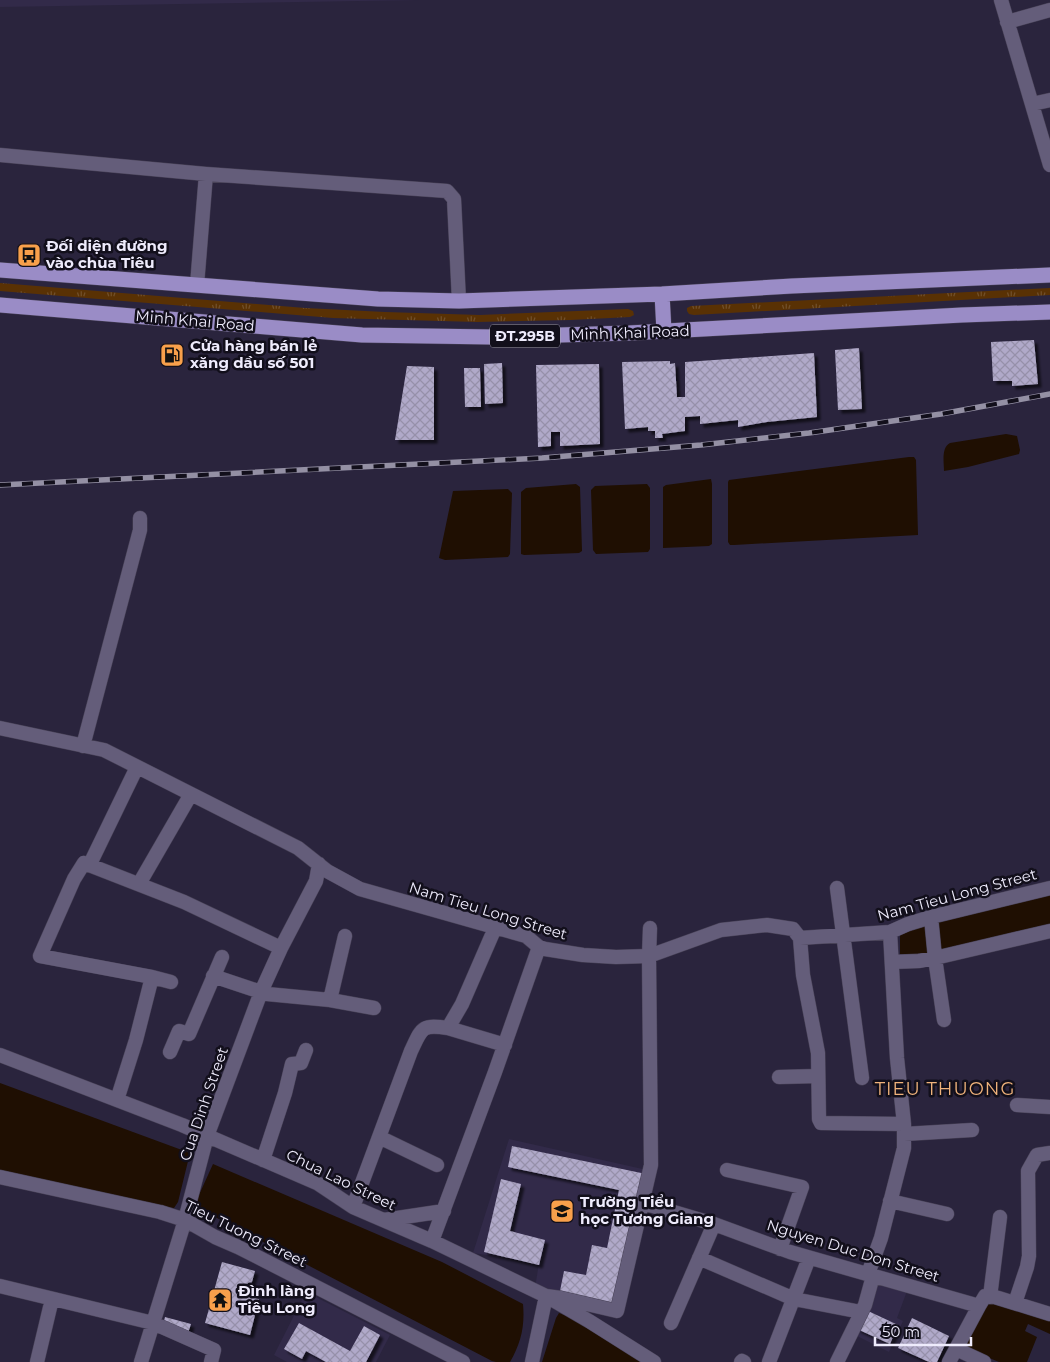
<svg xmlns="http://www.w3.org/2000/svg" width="1050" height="1362" font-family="Montserrat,sans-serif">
	<defs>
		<pattern id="grass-tufts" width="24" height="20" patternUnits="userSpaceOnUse" patternTransform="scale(1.25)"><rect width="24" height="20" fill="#593104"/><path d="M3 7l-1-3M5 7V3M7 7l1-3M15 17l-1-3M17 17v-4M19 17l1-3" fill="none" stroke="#714f2a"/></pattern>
		<pattern id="building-cross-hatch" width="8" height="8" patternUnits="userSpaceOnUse" patternTransform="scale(1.25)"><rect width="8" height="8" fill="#b0a9c9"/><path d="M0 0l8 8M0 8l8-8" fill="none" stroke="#9690aa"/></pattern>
		<filter id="shadow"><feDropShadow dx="3.5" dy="3.5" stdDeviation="1" flood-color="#0009"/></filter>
	</defs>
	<rect width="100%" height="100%" fill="#2a243d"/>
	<path fill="#322a49" d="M0 0H420L0 7Z
		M509 1139 647 1170 615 1307 535 1288 539 1263 473 1253Z
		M875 1280 907 1291 897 1318 903 1321 889 1352 855 1335Z
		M306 1292 390 1335 376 1362H287L274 1355Z"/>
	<path fill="url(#grass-tufts)" d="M0 283 305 308 385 312 480 315 628 309 633 311 634 315 630 317 570 320 477 322 333 318 0 291Z
		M1050 288V295L694 315 689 314 687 311V308L691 306Z"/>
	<path fill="#1f0f02" d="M1006 434 1017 436 1020 450 1019 454 968 467 944 471C944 462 941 448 950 443Z
		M909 457H914L916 460 918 535 734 545H730L728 542V482L729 480Z
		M711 479 712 484V544L709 546 663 548V487L666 485Z
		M576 484 580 487 582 551 579 553 524 555 521 554V492L526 488Z
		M647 484 650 488V549L648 552 596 554 593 550 591 490 595 486Z
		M508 489 512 493 510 554 508 557 445 560 439 558 453 491Z
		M1050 895V925L907 958 900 954V931Z
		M0 1083 190 1153 178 1202 174 1208 146 1203 0 1170Z
		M213 1164 442 1262 523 1304C525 1326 521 1343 510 1362H496L492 1361 194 1206Z
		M987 1301 1050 1319V1334L1028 1324 1025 1331 1037 1337 1027 1362H999L965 1348 964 1344Z
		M559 1313 572 1318 645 1362H542L556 1318Z"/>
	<path fill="url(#building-cross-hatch)" filter="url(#shadow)" d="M1034 340 1038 384 1012 386V381H993L991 342Z
		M859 348 862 409 838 410 835 350Z
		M814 353 817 417 767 422 738 427V420L700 424V416L685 417V431L662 434 663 438H655V431H648V427L625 429 622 362 670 361V364L675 363 677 397H685V362Z
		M502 363 503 403 485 404 484 364Z
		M599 364 600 444 560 446V432H551V446L538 447 536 365Z
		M407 366 434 367V440H395Z
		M464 368H480L481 407H465Z
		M512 1146 646 1174 614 1306 559 1296 564 1271 586 1275 592 1245 607 1248 619 1190 508 1167Z
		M501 1179 521 1184 510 1231 545 1240 539 1265 484 1252Z
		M222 1262 255 1271 248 1296 259 1299 250 1335 205 1323Z
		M866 1310 898 1325 890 1344 857 1329Z
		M165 1317 191 1324 188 1333 163 1325Z
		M912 1318 949 1336 937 1362H929L898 1348Z
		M299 1323 350 1351 364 1326 380 1335 366 1362H326L306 1351 302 1359 284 1349Z"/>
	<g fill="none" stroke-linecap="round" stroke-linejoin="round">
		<g stroke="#484257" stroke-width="15">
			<path id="minor" d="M1001 0 1050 165
				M1007 22 1050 10
				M1032 104 1050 100
				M0 155 206 174 447 191 454 199 459 301
				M197 285 206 174
				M0 728 104 750 298 848 327 871 360 889 526 936 539 947 545 949 583 955 616 957 649 956 721 930 767 925 793 929 800 938 890 932 908 924 931 917 1050 888
				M83 746 140 530V518
				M90 864 137 767
				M139 884 191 794
				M837 888 862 1078
				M931 917 935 958 944 1020
				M800 938 803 975 818 1053 819 1119 821 1123 904 1124
				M892 962 919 961 935 958 1050 931
				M213 976 267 994 330 1000 374 1008
				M171 982 152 977 40 956 74 879 84 863 184 902 281 948
				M330 1000 345 936
				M448 1028 505 1045
				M170 1052 179 1031 189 1034 222 957
				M0 1055 182 1125 317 1183 353 1207 432 1241 546 1296 589 1321 654 1362
				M779 1077 818 1076
				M117 1100 136 1040 152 977
				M1017 1105 1050 1107
				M904 1134 972 1130
				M379 1137 437 1165
				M263 1160 285 1093 292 1064 301 1063 306 1050
				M727 1170 802 1187 780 1249
				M0 1177 160 1212 185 1220 215 1237 238 1247 463 1362
				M890 1201 947 1214
				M643 1203 714 1224 790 1252 979 1306 985 1296 995 1297 1050 1314
				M353 1207 411 1051C422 1028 421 1024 448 1028L462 1004 495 928
				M384 1220 444 1211
				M432 1241 495 1072 539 947
				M699 1258 794 1299 861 1312
				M868 1274 881 1238 904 1148V1124L897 1058 890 932
				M0 1286 153 1323 214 1350 211 1362
				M990 1297 1000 1217
				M1015 1303 1027 1267 1029 1256 1028 1171 1037 1155 1050 1153
				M671 1323 714 1224
				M956 1349 984 1362
				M37 1362 52 1299
				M141 1362 185 1220 207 1136 261 992 281 948 316 881 319 864
				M532 1362 546 1296 561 1298 617 1311 651 1165 649 956 650 928
				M741 1362 742 1361 744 1362
				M769 1362 809 1258
				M837 1362 865 1305 873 1276
				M949 1362 979 1306"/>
		</g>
		<g stroke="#484257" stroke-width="16">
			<path id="major" d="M0 270 378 299 459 301 662 294 792 286 1050 275
				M662 294 664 331
				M0 305 362 335 491 337 629 333 962 315 1050 312"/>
		</g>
		<use href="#minor" stroke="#645d7a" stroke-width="14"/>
		<use href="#major" stroke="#9a8cc6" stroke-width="15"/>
		<g stroke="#9490a4" stroke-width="5.5">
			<path id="rail" d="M0 485 542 458 701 445 809 433 941 414 1050 394"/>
		</g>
		<use href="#rail" stroke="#120f1b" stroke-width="4" stroke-dasharray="11" stroke-linecap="butt"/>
	</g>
	<defs>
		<g id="bus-square" transform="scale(1.25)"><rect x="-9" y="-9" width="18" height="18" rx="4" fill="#f8a04b" stroke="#120f1b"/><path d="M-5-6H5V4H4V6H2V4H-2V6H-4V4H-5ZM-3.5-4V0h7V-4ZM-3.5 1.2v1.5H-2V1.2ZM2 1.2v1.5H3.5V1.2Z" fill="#111"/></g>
		<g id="fuel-square" transform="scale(1.25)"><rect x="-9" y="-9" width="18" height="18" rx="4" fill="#f8a04b" stroke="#120f1b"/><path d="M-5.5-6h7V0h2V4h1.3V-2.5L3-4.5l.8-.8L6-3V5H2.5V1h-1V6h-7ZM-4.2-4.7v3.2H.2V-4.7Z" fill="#111"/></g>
		<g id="school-square" transform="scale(1.25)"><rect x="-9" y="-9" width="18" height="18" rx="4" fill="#f8a04b" stroke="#120f1b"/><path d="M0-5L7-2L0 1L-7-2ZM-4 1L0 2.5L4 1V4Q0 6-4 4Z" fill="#111"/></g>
		<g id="temple-square" transform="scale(1.25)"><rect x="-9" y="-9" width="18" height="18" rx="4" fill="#f8a04b" stroke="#120f1b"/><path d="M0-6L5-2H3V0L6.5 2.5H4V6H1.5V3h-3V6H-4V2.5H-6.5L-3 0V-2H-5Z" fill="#111"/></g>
	</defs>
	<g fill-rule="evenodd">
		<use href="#bus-square" x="29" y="255"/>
		<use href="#fuel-square" x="172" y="355"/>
		<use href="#school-square" x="562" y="1211"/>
		<use href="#temple-square" x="220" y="1300"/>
	</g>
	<g text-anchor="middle" stroke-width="5" stroke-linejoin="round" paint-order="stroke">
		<rect fill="#120f1b" stroke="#aca9b8" stroke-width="1" x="490" y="324.5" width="70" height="23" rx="4"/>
		<g font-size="14" font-weight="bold" fill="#eeebfc">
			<text x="525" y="341">ĐT.295B</text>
		</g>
		<g font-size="15" font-weight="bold" fill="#eeebfc" stroke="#120f1b" text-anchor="start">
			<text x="46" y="251">Đối diện đường<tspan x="46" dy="17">vào chùa Tiêu</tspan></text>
			<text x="190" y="351">Cửa hàng bán lẻ<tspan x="190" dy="17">xăng dầu số 501</tspan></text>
			<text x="580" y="1207">Trường Tiểu<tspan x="580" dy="17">học Tương Giang</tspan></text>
			<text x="238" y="1296">Đình làng<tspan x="238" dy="17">Tiêu Long</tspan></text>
		</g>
		<g font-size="15" fill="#eeebfc" stroke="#120f1b">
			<text transform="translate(195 321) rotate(5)" y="5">Minh Khai Road</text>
			<text transform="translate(630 333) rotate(-2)" y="5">Minh Khai Road</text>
			<text transform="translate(957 895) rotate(-15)" y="5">Nam Tieu Long Street</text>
			<text transform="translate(488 911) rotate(17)" y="5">Nam Tieu Long Street</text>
			<text transform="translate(204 1104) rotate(-71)" y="5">Cua Dinh Street</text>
			<text transform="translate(341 1180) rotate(26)" y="5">Chua Lao Street</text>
			<text transform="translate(246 1234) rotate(26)" y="5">Tieu Tuong Street</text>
			<text transform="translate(853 1251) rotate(17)" y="5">Nguyen Duc Don Street</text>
		</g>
		<g font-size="18" letter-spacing="1" fill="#efb27b" stroke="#120f1b">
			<text x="945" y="1095">TIEU THUONG</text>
		</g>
	</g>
	<path d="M875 1337v8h96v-8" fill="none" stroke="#eeebfc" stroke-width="2.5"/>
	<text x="882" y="1337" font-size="15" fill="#eeebfc" stroke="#120f1b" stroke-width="4" paint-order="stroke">50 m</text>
</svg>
